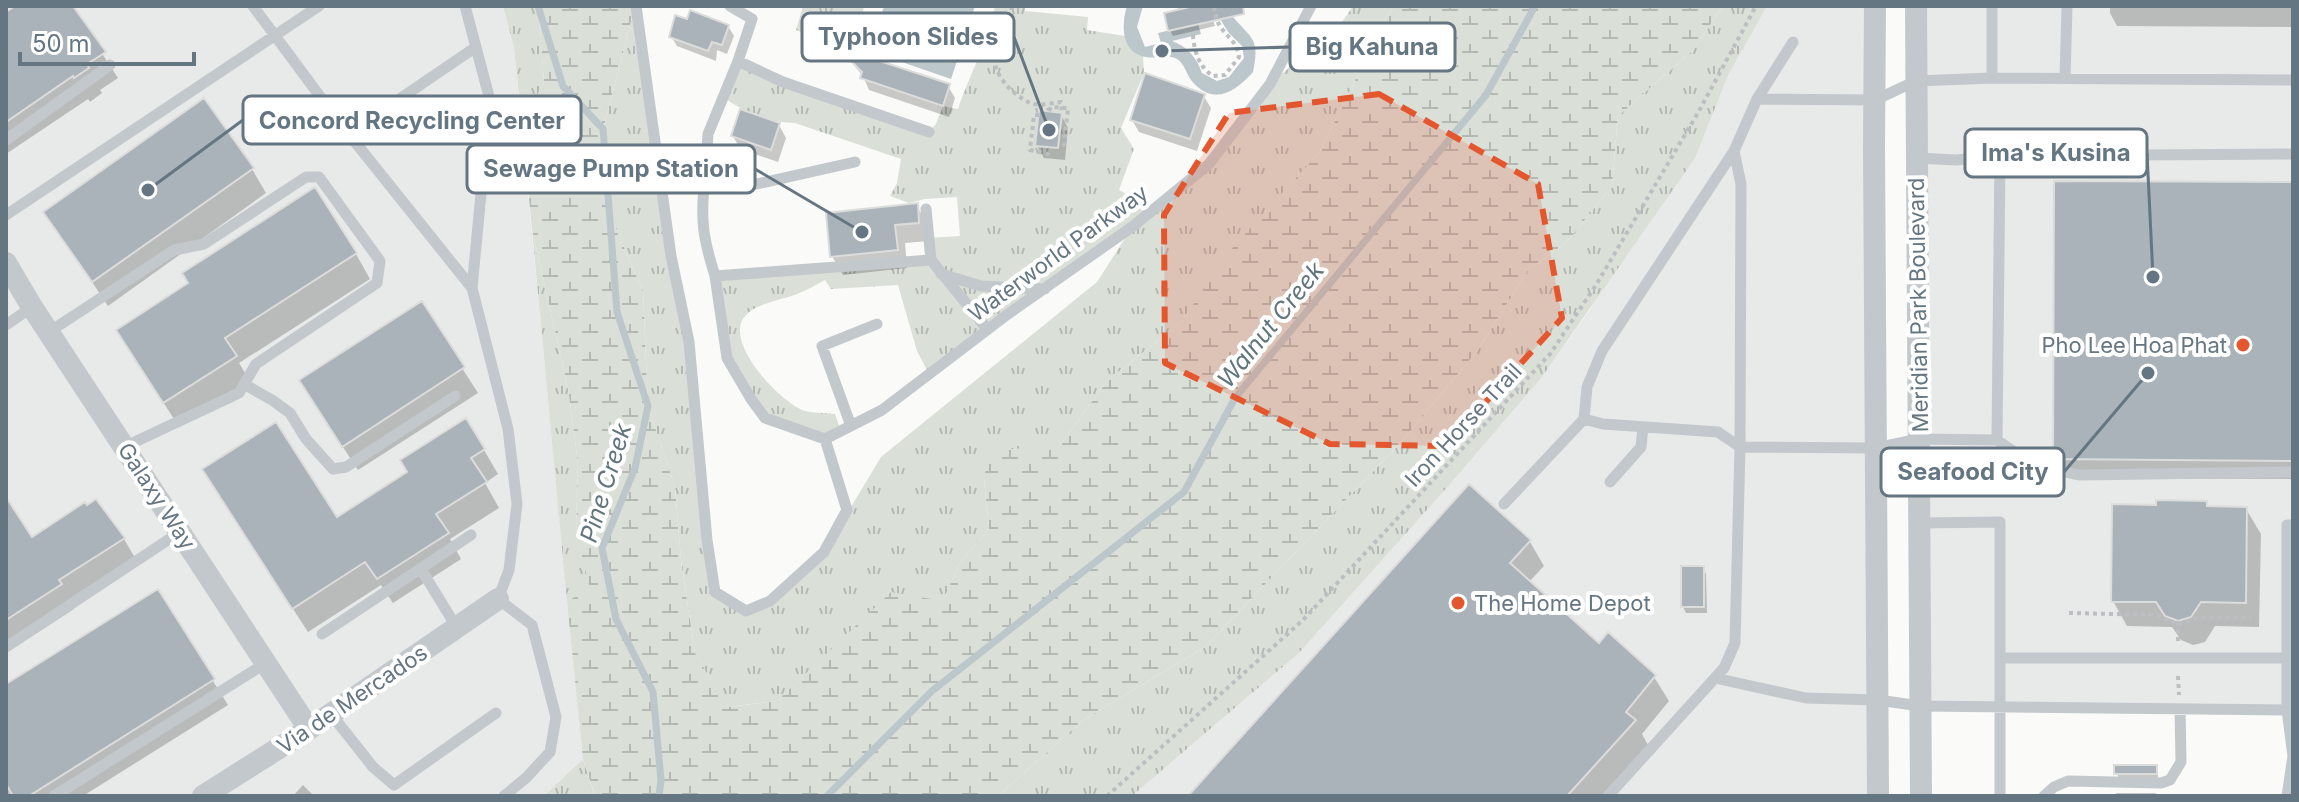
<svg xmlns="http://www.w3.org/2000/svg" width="2299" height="802" font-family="Inter,sans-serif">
	<defs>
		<pattern id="grass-tufts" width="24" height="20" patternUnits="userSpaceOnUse" patternTransform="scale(2)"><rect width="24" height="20" fill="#dadfd7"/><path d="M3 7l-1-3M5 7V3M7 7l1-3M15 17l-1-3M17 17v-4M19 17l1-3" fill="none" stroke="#b4b9b4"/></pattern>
		<pattern id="wetland-marsh" width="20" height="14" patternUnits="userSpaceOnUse" patternTransform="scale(2)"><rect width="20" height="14" fill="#dadfd7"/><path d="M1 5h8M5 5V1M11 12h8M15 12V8" fill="none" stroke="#b4b9b4"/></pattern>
	</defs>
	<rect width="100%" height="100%" fill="#fafaf8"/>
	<path fill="#e8e9e9" d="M6 6H503L514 48 583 759 544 796H6Z
		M1767 6H1875L1878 796H1132L1299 653 1452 482 1542 377 1589 311Z
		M1916 6H2293V710L1920 706Z"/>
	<path fill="url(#grass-tufts)" d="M503 6H538L544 82 522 125 514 48Z
		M635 6 689 342 715 592 746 611 770 601 824 552 881 457 1097 282 1131 229 929 374 917 351 898 285 831 289 825 280C816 285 807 290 797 294 782 300 757 303 746 315 721 340 780 403 805 411 814 413 826 413 835 414L841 431 825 439 765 418 727 358 715 276 931 260 928 238 960 236 957 197 925 199 909 203 890 196 897 183 901 159 795 123C769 123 744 112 723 97L738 61 929 132 936 124 943 106 958 109C969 75 989 42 995 6H1025V11L1088 17 1087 30 1125 36 1138 55 1143 56 1144 73 1121 128 1134 149 1119 190 1153 209 1209 164 1270 84 1340 25 1353 6H1395L1387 16 1319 153 1235 246 1180 323 1107 381 1060 445 984 478 989 529 959 564 943 601 846 636 777 701 726 707 695 653 681 560 675 487 648 406 643 291 609 213 603 129Z
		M803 6H864L857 42H852L849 52 796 30Z
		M1723 6H1767L1728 75 1695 158 1542 377 1452 482 1299 653 1132 796H998L1083 720 1205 647 1403 440 1477 351 1528 270 1566 243 1612 186 1618 116 1692 51Z
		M532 230 568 388 578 463 576 533 591 589 567 601Z
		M583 759 594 794 592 796H544Z"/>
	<path fill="url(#wetland-marsh)" d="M538 6H635L603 129 609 213 643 291 648 406 675 487 681 560 695 653 727 707 777 701 891 592 943 601 959 564 989 529 984 478 990 451 1060 445 1107 381 1180 323 1234 246 1319 153 1387 16 1395 6H1723L1692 51 1618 116 1612 186 1566 243 1528 270 1477 351 1403 440 1205 647 1083 720 998 796H592L594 793 583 759 567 601 590 589 576 533 578 463 568 388 532 230 522 125 544 82Z"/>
	<path fill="#bbc7cb" d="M884 6H975L951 79 870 51Z
		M1127 6H1143L1137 27 1145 47 1161 43 1158 33 1175 29 1180 17 1178 6H1193L1201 34 1172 41C1188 47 1196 57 1202 73L1217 81 1229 77 1244 58 1242 46 1229 33 1220 19 1232 16C1252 39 1260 38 1253 72 1235 92 1213 107 1191 80 1186 73 1184 63 1177 59 1169 54 1156 59 1146 57 1121 53 1121 25 1127 6Z"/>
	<path fill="#0003" d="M18 6H71L118 78 100 90 102 93 90 102 88 99 6 154V15Z
		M1202 6H1208L1215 26 1173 36 1170 30Z
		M2110 6H2293V27L2117 26 2110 13Z
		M728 26 734 36 727 54 717 50 716 61 677 46 671 36Z
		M841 50 948 86 955 98 949 117 869 90 863 76Z
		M1203 95 1211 108 1197 151 1139 132 1132 120Z
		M1061 115 1068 128 1065 160 1044 158 1037 146Z
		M779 125 786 138 778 162 740 149 733 136Z
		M252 169 266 193 108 306 46 213Z
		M2293 184V479L2066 478 2055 459Z
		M917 206 927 224 928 241 905 243 907 268 843 275 832 256Z
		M356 254 370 279 239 363 250 381 179 427 133 355 190 284Z
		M421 304 478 393 358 470 316 406Z
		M484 450 498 474 485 483 499 508 450 539 461 559 393 603 381 585 308 632 219 495 337 520Z
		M6 501 31 540 96 502 124 539 138 563 72 605 74 609 6 653Z
		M2206 503 2209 508 2246 509 2261 534 2259 627 2215 626 2205 642 2193 645 2181 640 2172 627 2127 626 2113 601 2158 507Z
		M1530 542 1544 566 1528 583 1599 646 1654 677 1669 701 1642 734 1649 747 1604 796H1191Z
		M1703 568 1706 574 1707 613H1686L1683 607Z
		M157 592 228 705 83 796H6V687Z
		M2156 767 2159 780 2120 779 2116 773Z
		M303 785 314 796H293Z
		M2116 793H2156L2157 796H2116Z"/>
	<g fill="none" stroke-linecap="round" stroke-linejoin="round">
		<path stroke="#bbc7cb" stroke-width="7" d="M538 6 563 86 603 129 617 312 648 406 635 468 602 548 616 619 653 692 661 780 659 796
			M827 796 932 691 1184 492 1235 398 1486 95 1535 6"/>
	</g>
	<path fill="#aab3b9" stroke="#dcdcda" stroke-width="2" d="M15 6H73L106 52 87 64 89 68 74 78 73 76 6 122V12Z
		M1194 6H1243L1244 14 1168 31 1164 13Z
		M690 10 729 25 722 45 712 42 708 51 669 37 675 15 687 19Z
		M837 47 950 84 943 106 860 78 862 72Z
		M1145 73 1205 94 1190 139 1130 120Z
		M204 98 254 168 92 282 43 212Z
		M740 109 780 123 771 150 731 136Z
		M1039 110 1062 113 1058 148 1035 146Z
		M2054 181 2293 182V461L2053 459Z
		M315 187 357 253 225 338 237 356 163 403 116 330 188 283 182 273Z
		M918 203 919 223 895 225 898 250 830 257 826 213Z
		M422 301 465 367 342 447 299 380Z
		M466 418 485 449 471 458 487 482 436 514 449 533 377 579 365 562 292 609 202 469 276 422 337 517 407 472 400 460Z
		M1469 484 1531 540 1510 563 1599 643 1608 632 1656 675 1626 712 1636 720 1567 796H1188Z
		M6 497 32 537 85 502 87 505 96 499 125 538 59 580 62 584 6 620Z
		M2156 500 2207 501V506L2247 507 2246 603 2201 602 2191 617 2178 621 2165 616 2156 602H2111L2112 504 2156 505Z
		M1681 566H1704V607H1681Z
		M158 589 215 679 29 796H13L6 784V684Z
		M2114 765H2157V774H2114Z"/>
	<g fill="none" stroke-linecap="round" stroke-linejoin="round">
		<path stroke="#bbbfc2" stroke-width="4" stroke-dasharray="4 4" stroke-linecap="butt" d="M1012 6 1011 26 994 57C994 75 1012 94 1028 102 1038 107 1051 103 1061 102L1062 113
			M1193 35C1194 51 1199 67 1213 76L1225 75 1239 57C1236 34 1217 37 1214 6
			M1049 111 1051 107 1068 108 1064 145H1059
			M1039 115H1034L1030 150 1048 154 1050 148
			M2069 613 2156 615 2178 625 2196 618H2251
			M2178 621V643
			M2178 676 2179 695
			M1107 796 1302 621 1550 354 1596 285 1699 111 1756 6"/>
		<path stroke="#c3c8cc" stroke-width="11" d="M253 6 339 122 472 288
			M465 6 490 100 472 288 508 429 517 504 509 570 498 599 532 625 556 717 550 752 526 778 504 796
			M636 6 671 256 689 342 707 540 715 592 746 611 770 601 824 552 847 510 825 439
			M730 6 752 19 738 61
			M1793 42 1757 99 1734 151 1602 351 1587 387 1584 419 1603 424 1718 432 1740 447 1876 448 1919 439 1997 440 2033 465 2079 475 2293 472
			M1992 78 2293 80
			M2065 78 2067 6
			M1757 99 1875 100 1916 81 1992 78V6
			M348 134 476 47
			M6 140 110 65
			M2000 156 2293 154
			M1916 158 1956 160 2000 156 1997 440
			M855 162 752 185 705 179C700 219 703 238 715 276L931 260 926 209
			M705 179 708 134 738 61 783 82 929 132
			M6 215 319 6
			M931 260 987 329
			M941 274 981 286 1045 289
			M715 276 727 358 751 399 765 418 825 439 882 410 1008 314 1132 227 1209 164 1270 84 1311 6
			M6 325 32 307
			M49 332 174 250 204 244 306 177H319L380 261 377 283 256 364 239 393 124 447
			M244 384 272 400 290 413 306 439 333 469 346 467 455 396
			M851 426 822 346 877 324
			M1610 482 1641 447 1643 427
			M1504 504 1584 419
			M1920 523 2000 522V796
			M421 569 457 628
			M322 634 471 535
			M6 647 180 532
			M2000 658H2293
			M1715 678 1806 698 1878 700 1920 706 2293 710
			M331 714 373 767 394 785 496 713
			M54 796 266 663
			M1608 796 1724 668 1735 643 1740 447 1741 184 1734 151
			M2044 796 2054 787 2068 781 2161 783 2170 780 2181 762 2180 709
			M2287 796 2293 756 2287 710V525H2293"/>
		<path stroke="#c3c8cc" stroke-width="22" d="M1875 6 1874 146 1878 796
			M1916 6 1921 796
			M6 263 32 307 309 729
			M203 796 309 729 498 599"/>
	</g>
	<path fill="#e4572e" fill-opacity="0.2" stroke="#e4572e" stroke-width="6" stroke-dasharray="16 10" stroke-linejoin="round" d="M1379 94 1538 184 1562 318 1446 446 1330 444 1165 363 1164 215 1229 113Z"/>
	<g fill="#e4572e" stroke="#fff" stroke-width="3">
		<circle cx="2243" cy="345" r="8"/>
		<circle cx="1458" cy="603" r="8"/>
	</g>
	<g text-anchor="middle" stroke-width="8" stroke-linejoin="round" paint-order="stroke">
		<g font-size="22" fill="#657683" stroke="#fff">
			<text transform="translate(1058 253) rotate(-36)" y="8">Waterworld Parkway</text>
			<text transform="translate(1918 305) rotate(-91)" y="8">Meridian Park Boulevard</text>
			<text transform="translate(1463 425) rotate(-47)" y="8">Iron Horse Trail</text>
			<text transform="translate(157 496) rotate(57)" y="8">Galaxy Way</text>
			<text transform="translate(352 699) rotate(-34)" y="8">Via de Mercados</text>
		</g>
		<g font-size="22" fill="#657683" stroke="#fff" text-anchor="end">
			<text x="2227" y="353">Pho Lee Hoa Phat</text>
			<text x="1474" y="611" text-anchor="start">The Home Depot</text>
		</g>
		<g font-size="24" font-style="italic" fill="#60757c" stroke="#fff">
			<text transform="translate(1271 325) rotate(-51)" y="8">Walnut Creek</text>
			<text transform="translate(606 483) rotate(-73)" y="8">Pine Creek</text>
		</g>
	</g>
	<path fill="none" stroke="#657683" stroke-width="3" d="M1049 130L1014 37M1162 51L1290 47M148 190L243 120M2153 277L2147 153M862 232L755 169M2148 373L2064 472"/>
	<g fill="#657683" stroke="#fff" stroke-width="3">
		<circle cx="1049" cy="130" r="8"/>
		<circle cx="1162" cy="51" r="8"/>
		<circle cx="148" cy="190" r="8"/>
		<circle cx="2153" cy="277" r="8"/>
		<circle cx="862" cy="232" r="8"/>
		<circle cx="2148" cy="373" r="8"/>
	</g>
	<g fill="#fff" stroke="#657683" stroke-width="3">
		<rect x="802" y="13" width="212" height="48" rx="8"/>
		<rect x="1290" y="23" width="165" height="48" rx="8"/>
		<rect x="243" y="96" width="338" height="48" rx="8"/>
		<rect x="1965" y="129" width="182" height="48" rx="8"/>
		<rect x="467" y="145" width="288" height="48" rx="8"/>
		<rect x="1881" y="448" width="183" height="48" rx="8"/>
	</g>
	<g font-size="24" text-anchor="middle" font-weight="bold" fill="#657683">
		<text x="908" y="45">Typhoon Slides</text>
		<text x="1372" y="55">Big Kahuna</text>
		<text x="412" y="129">Concord Recycling Center</text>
		<text x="2056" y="161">Ima's Kusina</text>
		<text x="611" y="177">Sewage Pump Station</text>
		<text x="1973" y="480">Seafood City</text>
	</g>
	<rect width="2299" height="802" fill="none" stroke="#657683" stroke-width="16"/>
	<path d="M20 52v12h174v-12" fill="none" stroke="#657683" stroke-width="4"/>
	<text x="32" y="52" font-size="24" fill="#657683" stroke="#ffffff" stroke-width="6" paint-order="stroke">50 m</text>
</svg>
